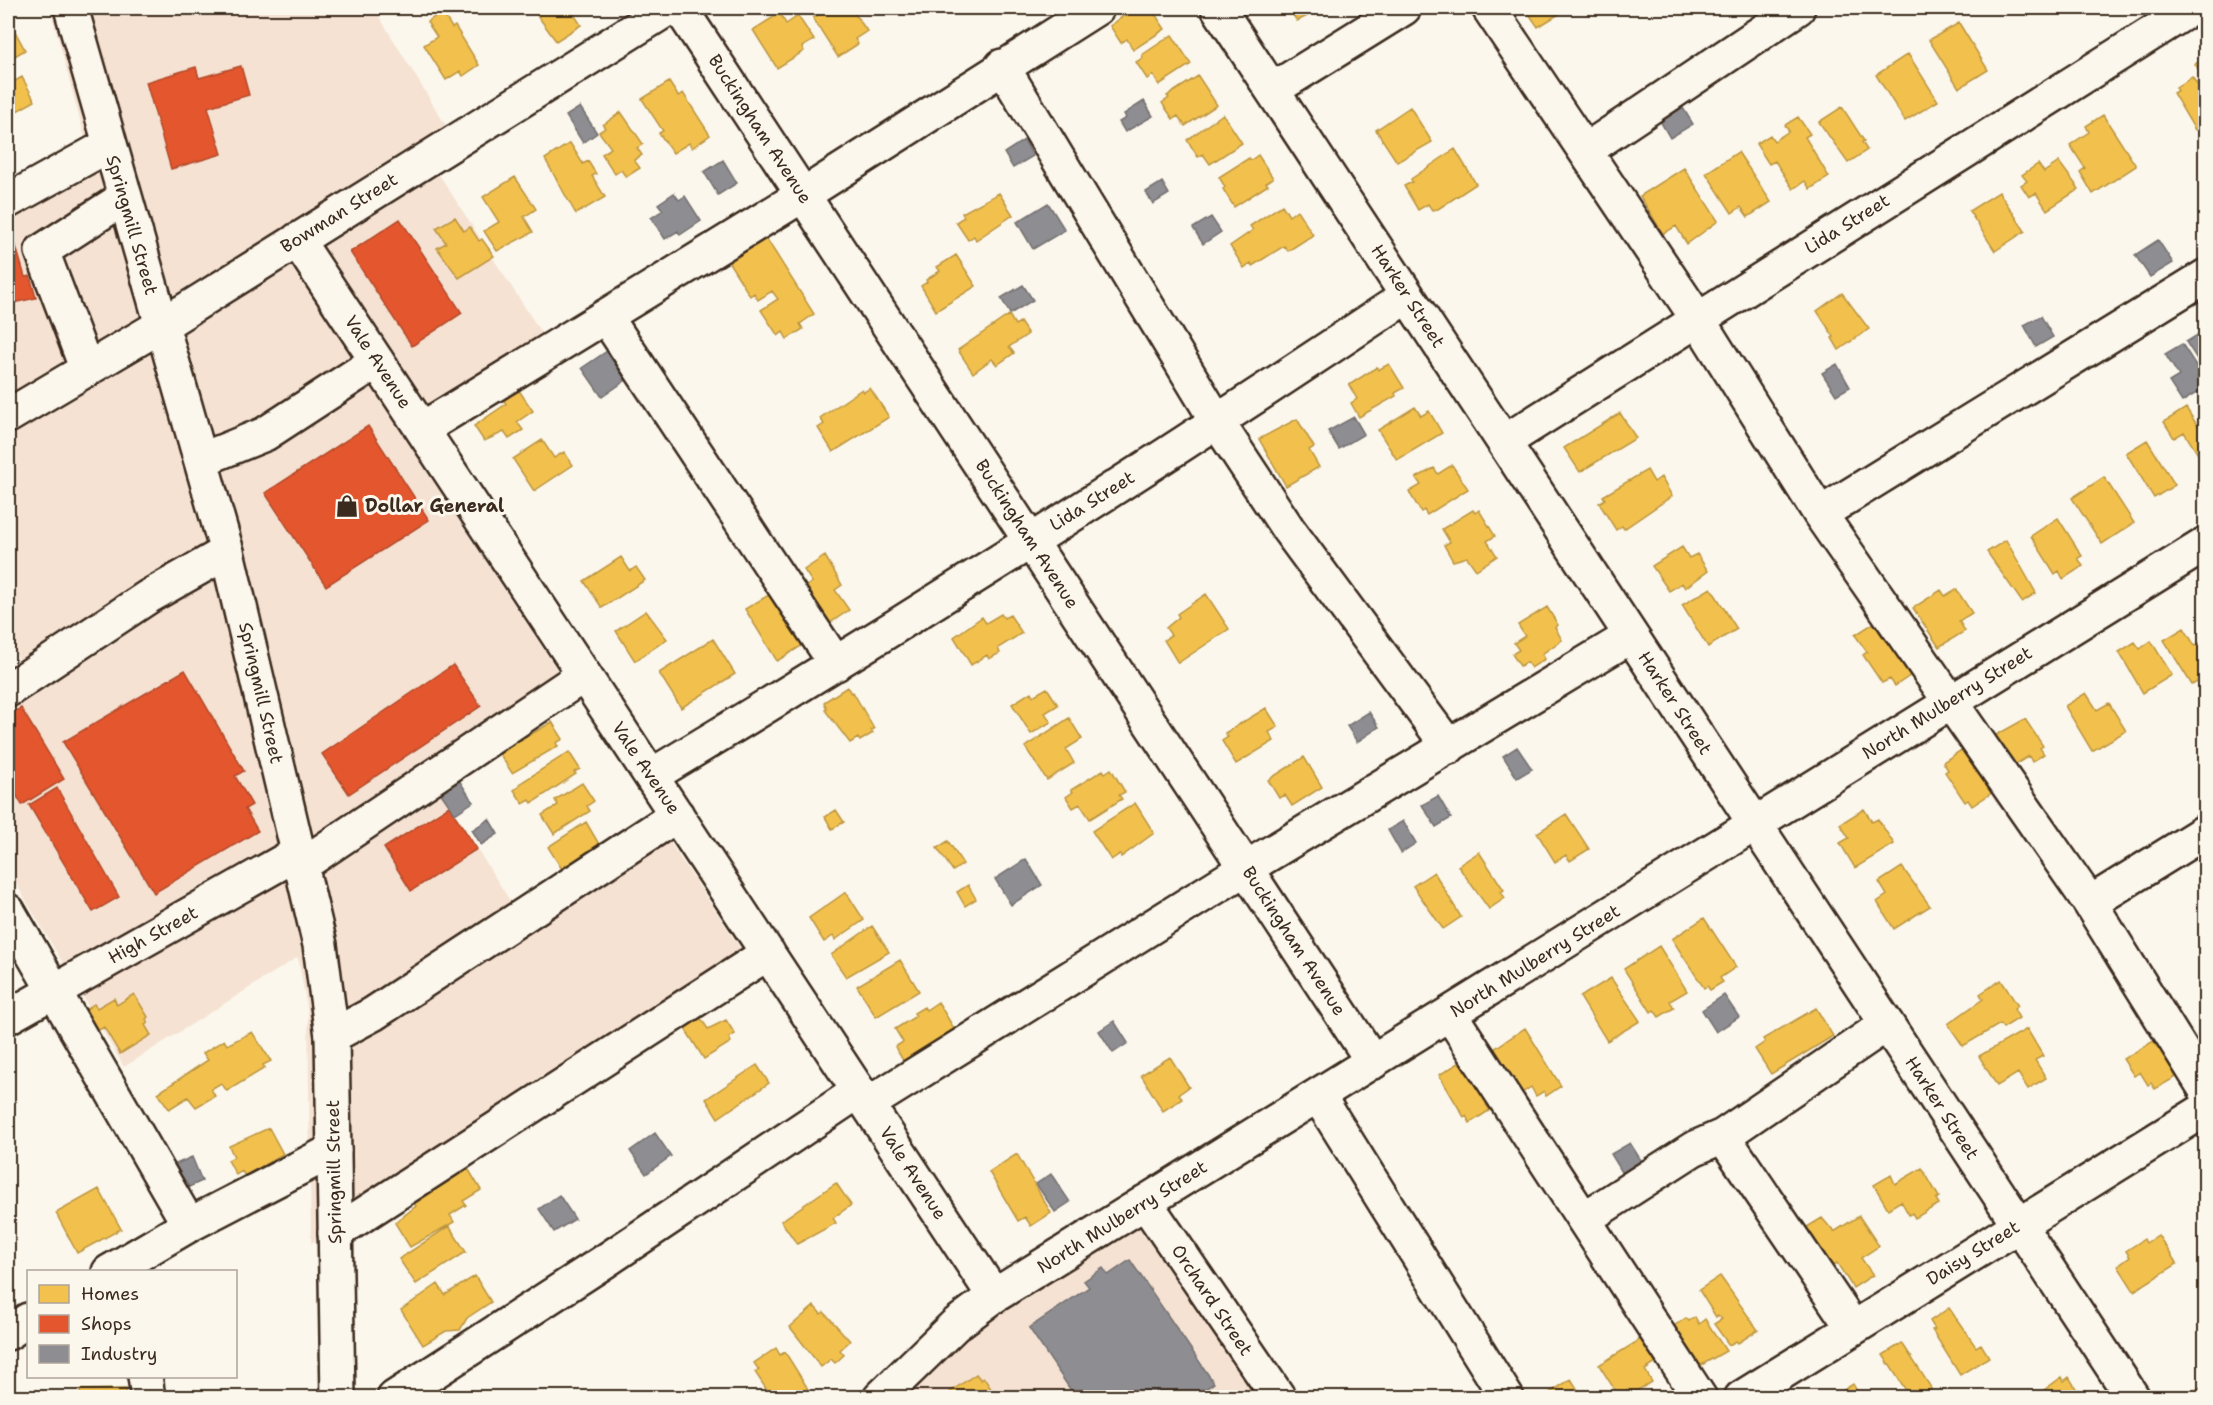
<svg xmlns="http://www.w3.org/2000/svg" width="2213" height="1405" font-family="'Shantell Sans',sans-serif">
	<rect width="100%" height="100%" fill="#fbf7ec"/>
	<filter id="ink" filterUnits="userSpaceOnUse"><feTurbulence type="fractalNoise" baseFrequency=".0167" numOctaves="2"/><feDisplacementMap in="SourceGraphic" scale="12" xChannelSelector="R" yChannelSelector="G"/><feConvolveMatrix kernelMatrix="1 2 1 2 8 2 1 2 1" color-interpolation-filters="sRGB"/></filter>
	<g filter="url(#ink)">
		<path fill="#f5e2d3" d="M50 8H374L454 139 429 159 546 340 401 432 573 694 436 785 516 910 655 820 749 961 311 1243 308 1014 298 957 124 1067 8 870V701L33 686 8 639V190L87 146Z
			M1136 1223 1256 1397 903 1398 976 1328Z"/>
		<path fill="#f2c14e" stroke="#bb9440" stroke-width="1.5" d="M532 8H570L581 25 556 41Z
			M829 8H834L837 12 844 8H851L867 31 855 39 858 44 838 57 813 18Z
			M1134 8H1151L1165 29 1133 50 1127 39 1121 43 1110 26Z
			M1288 8H1324L1297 21Z
			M1525 8H1569L1538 27Z
			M442 12 452 28 455 26 479 65 463 76 460 71 446 80 424 45 437 37 427 22Z
			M780 13 786 24 798 16 814 40 802 47 804 51 777 68 753 30Z
			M9 20 25 50 8 60V21Z
			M1959 23 1988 70 1959 88 1929 40Z
			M1172 35 1191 64 1159 85 1153 75 1147 79 1136 62 1143 58 1142 55Z
			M1908 54 1938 101 1905 121 1876 75Z
			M2206 57V81L2195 64Z
			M1198 76 1217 105 1185 126 1178 116 1173 119 1162 103 1169 98 1167 96Z
			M22 77 35 101 8 116V85Z
			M2192 77 2206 97V122L2195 130 2173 93 2178 90 2176 88Z
			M669 82 678 96 683 93 710 135 692 148 689 143 673 153 659 133 663 131 642 99Z
			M1410 107 1432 142 1397 162 1376 130Z
			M1842 107 1864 141 1862 142 1867 150 1848 163 1819 122Z
			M621 112 643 144 637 148 642 155 634 160 640 168 626 177 621 170 615 174 602 154 611 148 599 132 605 128 603 125Z
			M1223 114 1242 143 1210 164 1203 154 1198 157 1187 140Z
			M2103 115 2136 166 2093 194 2080 172 2085 168 2070 145 2089 132 2086 126Z
			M1798 117 1810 134 1805 137 1829 177 1810 189 1805 181 1793 189 1775 161 1769 164 1756 144 1770 135 1774 141 1789 131 1785 125Z
			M570 143 583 164 588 161 596 174 592 176 605 197 576 214 545 159Z
			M1455 149 1476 184 1438 209 1432 210 1428 204 1418 210 1404 186 1412 182 1411 179Z
			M1738 152 1771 202 1748 217 1741 207 1732 213 1706 173Z
			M1258 155 1273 178 1266 183 1268 185 1234 207 1223 189 1225 187 1219 177 1249 158 1251 160Z
			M2059 162 2079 189 2047 210 2036 193 2029 197 2021 185 2027 181 2022 175 2038 164 2044 172Z
			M1684 168 1718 221 1687 244 1676 226 1663 234 1640 196Z
			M515 177 536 209 524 217 533 232 497 251 484 231 499 222 483 197Z
			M1999 192 2025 231 1995 251 1969 211Z
			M999 193 1013 215 976 240 974 236 968 240 956 222 964 217 962 213Z
			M1282 205 1289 216 1297 210 1313 235 1288 251 1284 246 1252 266 1251 263 1244 268 1230 246 1253 230 1250 226Z
			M455 217 464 231 470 227 479 241 482 239 494 256 459 278 437 248 446 243 436 228Z
			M761 230 814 314 800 324 803 329 787 339 783 332 778 336 761 310 778 299 772 291 758 300 754 293 750 296 728 261 732 259 727 251Z
			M956 255 976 286 936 311 921 286 927 282 926 280 940 271 937 267Z
			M1842 293 1869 329 1839 350 1832 338 1834 337 1817 311Z
			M1009 315 1015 325 1020 322 1028 334 1009 347 1014 353 997 365 992 359 973 373 958 350Z
			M1389 364 1404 388 1395 393 1396 396 1359 417 1351 403 1357 399 1349 385 1377 367 1378 370Z
			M870 388 889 417 833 452 818 428 824 424 820 418 862 389 864 392Z
			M518 389 533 411 517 422 523 430 509 439 504 432 484 441 474 426 506 404 503 399Z
			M1415 407 1421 416 1429 411 1442 433 1397 460 1378 430Z
			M2186 408 2197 425 2206 420V467L2184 432 2174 438 2164 422Z
			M1620 413 1636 438 1580 472 1564 448Z
			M1297 419 1314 447 1309 450 1319 467 1286 486 1259 439Z
			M542 440 554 458 564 452 573 465 534 491 513 459Z
			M2147 440 2175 485 2154 498 2126 453Z
			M1452 465 1468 489 1427 515 1424 510 1421 512 1409 492 1421 485 1416 478 1434 468 1438 474Z
			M1647 470 1654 482 1661 477 1672 496 1624 529 1622 526 1616 530 1599 503 1605 499 1603 496Z
			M2104 477 2134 523 2102 544 2072 498Z
			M1473 510 1475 513 1479 510 1495 536 1487 541 1497 556 1476 570 1467 557 1453 561 1444 545 1450 542 1442 529Z
			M2058 518 2082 556 2078 558 2083 566 2063 579 2059 571 2055 574 2031 536Z
			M2006 540 2036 593 2022 602 1987 552Z
			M1682 547 1689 558 1697 554 1708 571 1685 588 1682 583 1669 591 1652 566Z
			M825 556 842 585 835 590 849 610 827 625 801 590 812 582 804 570Z
			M621 557 630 571 636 567 645 580 602 608 584 581Z
			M1711 588 1737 629 1708 647 1682 605Z
			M779 589 811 640 777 661 745 609Z
			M1956 589 1972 613 1959 621 1965 631 1939 647 1913 608 1941 590 1945 596Z
			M1206 594 1229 629 1178 663 1164 640 1171 635 1166 628 1179 617 1177 614Z
			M1547 607 1558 625 1555 627 1562 640 1542 654 1545 659 1531 668 1527 662 1520 666 1512 654 1519 650 1514 643 1525 636 1518 625Z
			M646 611 667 639 635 661 616 631Z
			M1001 614 1004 618 1010 615 1022 633 998 648 1000 653 989 659 987 655 971 665 954 637 982 617 986 623Z
			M1874 623 1885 641 1889 638 1911 675 1895 686 1890 679 1882 683 1863 655 1867 652 1855 635Z
			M2184 628 2195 646 2206 640V677L2192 685 2164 640Z
			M713 639 735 674 681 708 659 673Z
			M2151 641 2172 675 2143 693 2119 652 2135 642 2140 649Z
			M847 687 851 693 853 692 874 729 871 730 873 733 860 741 858 738 850 743 825 710 827 709 824 702Z
			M1047 688 1058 705 1045 713 1051 722 1031 734 1012 704 1031 692 1033 696Z
			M2086 693 2097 710 2109 703 2126 731 2092 751 2065 706Z
			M1266 708 1278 727 1269 732 1274 741 1236 764 1222 741 1228 737 1225 733Z
			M1069 718 1082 739 1066 749 1074 763 1047 780 1025 747Z
			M2025 719 2043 746 2040 748 2044 754 2032 762 2029 756 2008 769 1989 739Z
			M552 722 563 739 556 743 558 746 512 773 499 753Z
			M1966 747 1996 790 1972 806 1968 800 1965 802 1945 772 1948 770 1943 762Z
			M569 752 580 769 574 772 576 774 532 803 530 800 523 804 514 790 520 786 519 784Z
			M1304 757 1322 787 1292 806 1285 795 1279 798 1268 780Z
			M1111 769 1125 792 1119 795 1122 799 1090 819 1080 804 1073 808 1066 797 1073 792 1071 790 1103 770 1105 773Z
			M582 783 594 801 587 806 590 811 554 834 542 815 558 805 555 800Z
			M1135 803 1154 833 1121 857 1120 854 1111 860 1092 831Z
			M1864 809 1872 822 1878 819 1894 844 1855 868 1840 843 1849 838 1840 824Z
			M836 810 844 822 832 829 825 817Z
			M1566 814 1589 849 1570 861 1566 855 1555 862 1537 833Z
			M586 822 603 851 567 877 548 847Z
			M948 841 963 864 953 871 937 848Z
			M1479 852 1504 890 1501 892 1505 898 1489 909 1458 866Z
			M1902 867 1930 906 1894 929 1877 902 1887 895 1879 882Z
			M1434 872 1461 917 1443 929 1413 886Z
			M968 885 976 899 965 906 957 892Z
			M846 892 864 920 835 940 833 936 824 942 809 918Z
			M1704 918 1736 967 1720 978 1723 982 1710 990 1707 986 1704 988 1672 939Z
			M872 926 889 952 846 977 831 955Z
			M1659 946 1687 991 1670 1001 1674 1008 1659 1017 1654 1010 1651 1012 1624 969Z
			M900 960 919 991 876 1017 857 986Z
			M1611 978 1640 1021 1607 1041 1580 997Z
			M2001 980 2018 1006 2014 1009 2019 1018 2003 1028 2000 1024 1963 1046 1948 1024 1983 999 1980 994Z
			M134 994 148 1017 146 1019 148 1023 145 1025 151 1035 120 1054 104 1027 94 1033 82 1012 94 1004 97 1008 114 998 117 1005Z
			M938 1002 958 1035 907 1067 895 1047 903 1042 895 1029 916 1016 914 1013 924 1007 926 1010Z
			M1816 1008 1833 1036 1771 1074 1755 1049 1765 1042 1763 1039Z
			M698 1014 708 1029 726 1020 735 1034 729 1038 731 1042 704 1059 682 1024Z
			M1525 1028 1561 1086 1546 1096 1544 1091 1536 1096 1531 1087 1522 1093 1494 1049Z
			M2027 1029 2043 1056 2035 1060 2046 1078 2028 1089 2018 1073 1997 1086 1979 1056Z
			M252 1032 271 1061 263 1065 265 1068 227 1091 221 1083 211 1089 215 1096 196 1107 188 1097 169 1109 158 1093 208 1060 203 1053 224 1040 227 1045Z
			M2157 1039 2175 1068 2172 1070 2176 1077 2155 1089 2151 1083 2148 1085 2140 1072 2134 1076 2123 1059Z
			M1170 1057 1189 1087 1179 1094 1182 1099 1163 1111 1141 1075Z
			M1462 1061 1489 1103 1486 1105 1490 1110 1470 1123 1466 1116 1464 1117 1439 1075Z
			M757 1065 769 1083 718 1118 706 1099Z
			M269 1128 283 1154 245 1176 242 1171 236 1175 228 1160 234 1157 229 1146Z
			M1017 1154 1051 1213 1031 1226 1025 1217 1018 1221 989 1172Z
			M467 1167 481 1190 463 1201 466 1205 450 1215 454 1222 410 1247 395 1223 416 1206 411 1198Z
			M1922 1168 1939 1197 1936 1199 1939 1204 1915 1218 1912 1213 1909 1215 1901 1201 1888 1209 1874 1185 1891 1175 1895 1184Z
			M836 1183 851 1205 833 1218 836 1223 797 1244 781 1221Z
			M99 1189 121 1229 77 1253 56 1213Z
			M1859 1216 1879 1246 1861 1258 1873 1275 1853 1288 1837 1263 1828 1269 1802 1230 1822 1218 1834 1232Z
			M449 1226 466 1252 416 1284 399 1259Z
			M2158 1235 2177 1264 2134 1291 2118 1266 2130 1257 2126 1251 2144 1239 2146 1243Z
			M475 1276 491 1302 467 1318 460 1330 446 1331 423 1345 401 1310 438 1284 445 1295Z
			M1720 1276 1758 1330 1738 1343 1736 1341 1729 1345 1714 1324 1722 1319 1718 1315 1716 1317 1699 1290Z
			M814 1306 821 1314 824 1312 850 1341 840 1350 844 1355 835 1363 831 1359 821 1367 790 1327Z
			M1949 1308 1976 1347 1981 1344 1989 1357 1960 1375 1932 1330 1935 1329 1930 1321Z
			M1695 1317 1699 1324 1705 1319 1726 1351 1698 1367 1668 1330 1686 1318 1689 1321Z
			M1641 1339 1656 1363 1645 1370 1652 1382 1631 1394 1628 1389 1618 1395 1599 1365Z
			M1902 1343 1930 1386 1932 1393 1924 1398H1911L1883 1355Z
			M776 1348 780 1355 785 1352 805 1384 810 1393 803 1398H772L755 1372 759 1370 754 1363Z
			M976 1374 981 1380 984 1378 997 1398H953L950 1392Z
			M2062 1377 2064 1381 2069 1377 2082 1398H2033Z
			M1571 1379 1583 1398H1543V1397Z
			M1853 1384 1861 1398H1831Z
			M2206 1384V1398H2203L2197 1389Z
			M126 1389V1398H80V1390Z"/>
		<path fill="#e4572e" stroke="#b14a29" stroke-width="1.5" d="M241 66 249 95 208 107 222 154 171 169 146 82 196 67 199 78Z
			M400 219 462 313 412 346 350 252Z
			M10 226 25 277 30 276 36 298 8 304V227Z
			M368 426 429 520 326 586 265 493Z
			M453 665 481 706 349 794 322 754Z
			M185 670 244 771 235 776 252 805 245 809 258 831 154 893 63 742Z
			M21 708 64 779 22 805 8 781V715Z
			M57 788 119 897 93 912 29 805Z
			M449 806 477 849 411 891 384 848Z"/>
		<path fill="#8d8d92" stroke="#746f6f" stroke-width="1.5" d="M1678 100 1693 124 1670 138 1656 114Z
			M1144 101 1153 116 1125 132 1119 122 1126 118 1124 114Z
			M580 107 597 133 583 143 566 116Z
			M1024 140 1033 156 1013 168 1004 153Z
			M723 160 737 183 718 195 704 172Z
			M1162 182 1169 194 1153 204 1146 192Z
			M674 193 679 200 685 196 701 221 680 235 678 231 665 239 651 218 663 210 658 204Z
			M1048 203 1065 230 1033 249 1017 222Z
			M1211 217 1221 232 1203 244 1193 228Z
			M2158 240 2173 263 2150 277 2135 255Z
			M1023 285 1033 300 1010 314 1001 298Z
			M2041 316 2053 337 2036 347 2024 325Z
			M2199 334 2206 345V373L2186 342Z
			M2182 344 2206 381V387L2182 402 2169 382 2179 376 2165 354Z
			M610 349 629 378 602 397 582 368Z
			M1837 364 1850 387 1836 395 1822 373Z
			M1354 417 1364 434 1339 449 1328 431Z
			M1369 712 1379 727 1357 742 1347 726Z
			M1517 747 1532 769 1517 778 1503 756Z
			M459 780 473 802 455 814 440 792Z
			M1438 796 1451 818 1436 827 1422 805Z
			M489 819 498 834 481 845 472 830Z
			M1403 821 1416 843 1401 853 1388 830Z
			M1026 859 1042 885 1011 905 995 879Z
			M1724 995 1739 1017 1716 1032 1702 1010Z
			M1114 1021 1128 1043 1113 1053 1099 1031Z
			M655 1133 671 1156 646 1174 630 1151Z
			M1630 1143 1644 1165 1625 1177 1611 1154Z
			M192 1157 202 1181 180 1191 169 1167Z
			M1051 1174 1070 1202 1055 1212 1036 1184Z
			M559 1195 575 1219 554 1232 539 1209Z
			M1130 1260 1214 1383 1192 1398H1076L1029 1328 1089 1287 1084 1281 1103 1268 1108 1275Z"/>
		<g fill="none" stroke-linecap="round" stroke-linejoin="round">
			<g stroke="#3b2a1e" stroke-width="38">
				<path id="minor" d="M680 8 1373 1062
					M1218 8 2133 1398
					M1489 8 1697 318 1820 514 2090 903 2206 1090
					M1002 66 1218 423 1288 529 1449 747
					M1272 90 1404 8
					M1586 150 1798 8
					M8 201 109 145
					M297 240 994 1296
					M606 317 836 664
					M87 370 42 251 124 198
					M8 416 162 325 669 8
					M422 429 803 195 1097 8
					M1504 442 2192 8
					M201 460 265 434 377 361
					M1820 514 2206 276
					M8 690 148 597 227 552
					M651 776C907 622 1159 462 1407 296
					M302 865 584 675
					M2090 903 2206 831
					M8 911 189 1225
					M1450 1014 1700 1398
					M8 1017 298 853
					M332 1036 373 1014 677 815
					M1319 1097 1507 1398
					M868 1104 1246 868 1631 636
					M1723 1136 1887 1024
					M1145 1202 1279 1398
					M1584 1219 1693 1149 1723 1136 1853 1328
					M335 1233 768 953
					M109 1272 189 1225 334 1150
					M8 1333 28 1320
					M145 1376 148 1398
					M394 1398 602 1263 859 1091
					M880 1398 955 1325 994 1296 2206 544
					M1741 1398 2206 1109"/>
			</g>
			<g stroke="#3b2a1e" stroke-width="38">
				<path id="major" d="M71 8 227 552 320 945 332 1036 338 1398"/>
			</g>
			<use href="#minor" stroke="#fbf7ec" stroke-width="33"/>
			<use href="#major" stroke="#fbf7ec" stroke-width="33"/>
		</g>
	</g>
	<defs>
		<g id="shop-bare" transform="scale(1.8)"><path d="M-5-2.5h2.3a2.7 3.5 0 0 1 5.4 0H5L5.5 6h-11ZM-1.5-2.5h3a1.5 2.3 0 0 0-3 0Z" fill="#3b2a1e" stroke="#fbf7ec" stroke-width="2.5" paint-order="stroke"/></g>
	</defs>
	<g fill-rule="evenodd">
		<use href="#shop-bare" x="347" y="506"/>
	</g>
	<g text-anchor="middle" stroke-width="6" stroke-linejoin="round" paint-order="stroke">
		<g font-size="18" fill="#3b2a1e" stroke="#fbf7ec">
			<text transform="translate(760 129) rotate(57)" y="6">Buckingham Avenue</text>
			<text transform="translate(339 213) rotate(-32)" y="6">Bowman Street</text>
			<text transform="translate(1847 224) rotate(-32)" y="6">Lida Street</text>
			<text transform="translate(132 225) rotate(74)" y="6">Springmill Street</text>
			<text transform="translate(1408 296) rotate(57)" y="6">Harker Street</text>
			<text transform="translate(378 362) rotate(57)" y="6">Vale Avenue</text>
			<text transform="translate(1092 501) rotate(-32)" y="6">Lida Street</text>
			<text transform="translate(1027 534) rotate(57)" y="6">Buckingham Avenue</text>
			<text transform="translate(261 693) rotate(77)" y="6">Springmill Street</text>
			<text transform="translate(1675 703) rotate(57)" y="6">Harker Street</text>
			<text transform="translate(1947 703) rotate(-32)" y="6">North Mulberry Street</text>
			<text transform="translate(646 768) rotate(56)" y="6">Vale Avenue</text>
			<text transform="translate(153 935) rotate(-29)" y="6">High Street</text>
			<text transform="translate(1294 941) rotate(57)" y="6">Buckingham Avenue</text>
			<text transform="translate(1535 961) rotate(-32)" y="6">North Mulberry Street</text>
			<text transform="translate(1942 1108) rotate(57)" y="6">Harker Street</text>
			<text transform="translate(334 1172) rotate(-91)" y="6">Springmill Street</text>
			<text transform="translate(913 1173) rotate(57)" y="6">Vale Avenue</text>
			<text transform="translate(1122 1217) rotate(-32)" y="6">North Mulberry Street</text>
			<text transform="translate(1973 1253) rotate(-32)" y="6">Daisy Street</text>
			<text transform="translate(1212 1300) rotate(56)" y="6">Orchard Street</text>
		</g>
		<g font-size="18" font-weight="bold" fill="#3b2a1e" stroke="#fbf7ec" text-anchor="start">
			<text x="365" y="512">Dollar General</text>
		</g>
	</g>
	<rect width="2213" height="1405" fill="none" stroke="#fbf7ec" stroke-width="30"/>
	<rect x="15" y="15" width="2183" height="1375" fill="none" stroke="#3b2a1e" stroke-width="2" filter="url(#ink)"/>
	<rect x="27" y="1270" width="210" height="108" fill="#fbf7ec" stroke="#aea59a" stroke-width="1.5"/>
	<rect x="39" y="1285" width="30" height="18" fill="#f2c14e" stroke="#aea59a" stroke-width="1.5"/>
	<text x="81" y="1300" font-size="18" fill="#3b2a1e">Homes</text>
	<rect x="39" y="1315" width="30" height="18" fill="#e4572e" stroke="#aea59a" stroke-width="1.5"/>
	<text x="81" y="1330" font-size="18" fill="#3b2a1e">Shops</text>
	<rect x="39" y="1345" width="30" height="18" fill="#8d8d92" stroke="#aea59a" stroke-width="1.5"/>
	<text x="81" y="1360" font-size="18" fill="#3b2a1e">Industry</text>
</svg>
